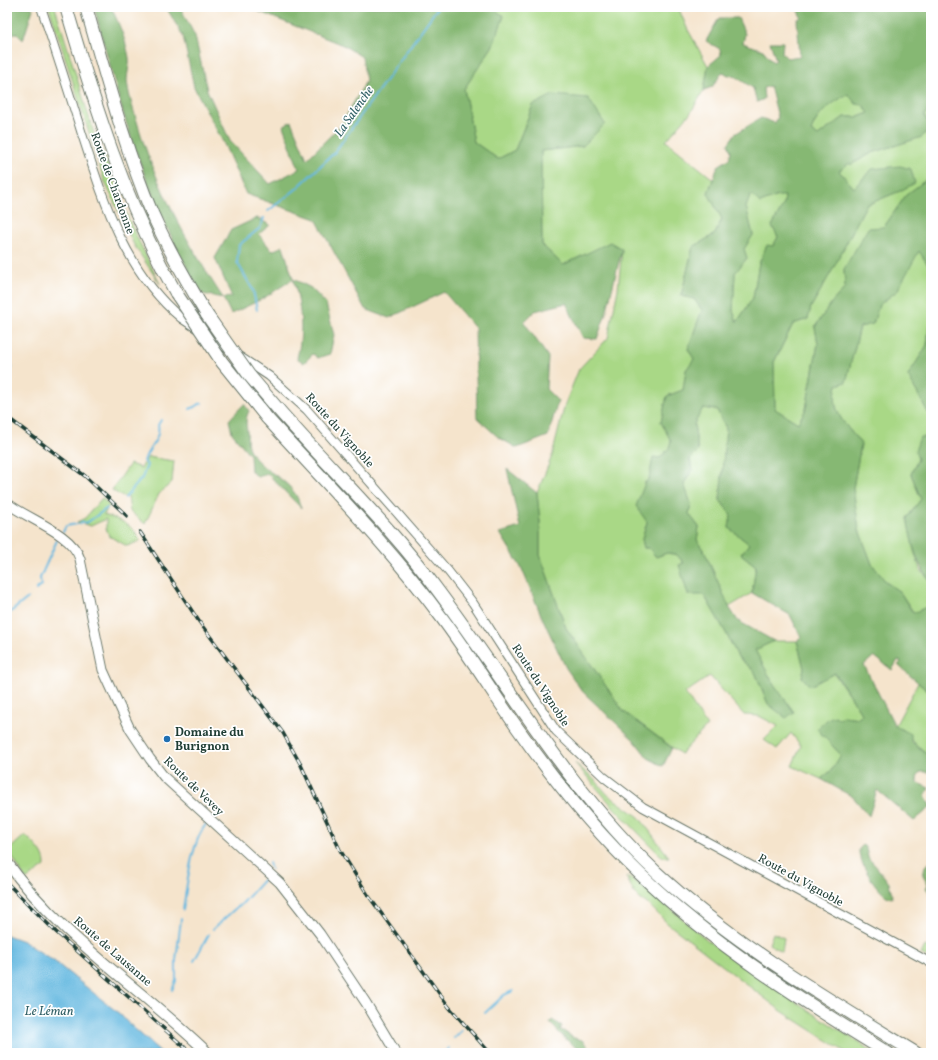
<svg xmlns="http://www.w3.org/2000/svg" width="938" height="1060" font-family="Vollkorn,serif">
	<rect width="100%" height="100%" fill="#fff"/>
	<filter id="ink" filterUnits="userSpaceOnUse"><feTurbulence type="fractalNoise" baseFrequency=".025" numOctaves="2"/><feDisplacementMap in="SourceGraphic" scale="8" xChannelSelector="R" yChannelSelector="G"/><feConvolveMatrix kernelMatrix="1 2 1 2 8 2 1 2 1" color-interpolation-filters="sRGB"/></filter>
	<filter id="wash" filterUnits="userSpaceOnUse"><feTurbulence type="fractalNoise" baseFrequency=".012" numOctaves="4" result="noise"/><feDisplacementMap in="SourceGraphic" scale="16" xChannelSelector="R" yChannelSelector="G"/><feGaussianBlur stdDeviation="0.9" result="paint"/><feColorMatrix in="noise" values="0 0 0 0 0 0 0 0 0 0 0 0 0 0 0 0 0 1.4 0 .05"/><feComposite in="paint" operator="in"/></filter>
	<g filter="url(#wash)">
		<rect width="100%" height="100%" fill="#f5e4cc"/>
		<path fill="#a9d886" stroke="#648a5d" d="M49 7H55L97 143 100 145 131 225 160 284 134 245 104 180Z
			M490 7H678L687 28 708 66 704 90 691 112 666 141 713 179 708 193 722 219 715 234 693 247 681 296 694 299 702 310 688 349 694 359 686 370 683 390 667 396 661 422 671 441 669 448 660 458H653L649 479 644 483 647 522 642 539 644 548H649L656 557 667 553 677 554 684 564 679 565 704 595 726 633 738 657 755 672 768 704 793 712 773 683 755 650 774 641H797L804 668 802 677 834 673 862 714 859 718 843 716 817 729 841 755 831 771 821 779 792 766 801 746 791 733 777 749 764 740 778 726 759 716 744 715 710 676 685 693 707 726 681 754 623 711 566 628 540 555V522L537 493 552 456 565 404 579 369 608 338 618 289 622 250 610 243 563 265 542 245 541 151 583 146 533 105 515 150 498 159 474 142 464 89 492 47 504 16Z
			M848 93 856 104H862L869 113 858 117H844L818 136 811 131C818 112 832 103 848 93Z
			M931 107V126L924 116Z
			M931 127V176L906 195 884 227 844 269 845 288 832 302 815 327 818 343 806 409 798 423 775 409 774 362 793 324 808 319 811 307 833 269 866 205 900 191 872 169 854 188 839 171 848 163 852 164 872 153 921 137Z
			M751 193 760 203 778 196 785 195 784 204 772 226 778 237 773 246 759 263 753 298 737 322 733 311 735 273 747 258 744 249 753 235 746 207Z
			M919 250 931 270V325L929 326 927 345 908 376 931 418 929 437 911 474 921 499 907 518 914 551 920 569 931 582V605L914 613 900 592 886 582 872 564 859 530 853 488 861 444C845 423 830 413 837 385L846 382 860 327 873 323 879 305 897 291Z
			M703 408 717 410 726 428 720 500 731 515 729 528 749 544 741 554 756 566 752 593 729 607 705 553 697 540 699 527 689 514 691 504 684 484 692 470 690 459 698 451 694 424Z
			M148 457 174 461 172 482 159 494 145 524 130 511 128 497 121 496 112 490 130 464 141 468Z
			M102 498 109 505 104 515C120 520 133 524 140 541L127 546 109 536 106 528V519L91 526 77 522 85 518Z
			M918 683 931 694V738L927 742 931 748V757L895 726Z
			M575 763 597 782 607 794 639 817 669 857H663L656 851 615 809Z
			M25 835C33 843 46 853 45 866L26 880 7 848V844L11 848Z
			M626 876C659 895 685 923 715 946 766 984 821 1018 875 1053H847L780 1010 667 923 649 905 640 899 634 893Z
			M773 933 784 938 782 952 769 944Z
			M925 946 931 948V959L921 954Z"/>
		<path fill="#86b873" stroke="#527a54" fill-rule="evenodd" d="M12 7H32L33 9 23 40 16 33 10 34 7 31Z
			M94 7H111C119 24 126 40 129 58 130 66 127 73 127 80 128 92 132 106 136 118 154 183 186 241 223 298L232 297 215 258 231 230 257 218 270 225 259 234 272 251 283 246 293 279 311 288 326 304 334 335 330 354 318 358 313 354 304 363 297 358C304 331 301 306 293 279L264 298 231 314 223 298 202 294C170 240 145 181 126 122 114 84 105 45 94 7Z
			M166 7H180L195 36 207 90 230 141 270 184 299 169 283 126 291 121 307 159 341 125 366 81 362 57 343 45 247 7H490L504 16 492 47 464 89 474 142 498 159 515 150 533 105 553 95 588 98 605 124 583 146 541 151 542 245 563 265 610 242 622 249 607 310 597 339 583 338 566 303 535 311 524 322 548 357 546 389 558 401 548 436 517 448 498 437 477 418 475 328 444 292 389 318 365 309 316 219 246 194 224 144 194 87 183 36Z
			M796 7H931V107L924 116 931 127 922 137 872 153 852 164H848L839 171 854 188 872 169 900 166 911 169 915 183 900 191 866 205 833 269 811 307 808 319 793 324 774 362 775 409 798 423 806 409 818 344 815 327 832 302 845 288 844 269 868 228 884 227 906 195 931 176V270L919 251 897 291 879 305 873 324 860 327 846 382 837 385C830 413 845 423 861 444L853 488 859 530 872 564 886 582 900 592 913 613 931 605V694L898 665 901 662 898 660 892 670 874 656 864 665 895 726 911 734V741L931 757V772H920L917 777 918 783 929 788 925 796 931 807 914 821 877 790 869 816 853 797 821 779 831 771 841 755 817 729 829 718 835 716 840 719 843 716 859 718 862 714 835 673 810 686 802 677 804 668 797 641 801 637 790 615 752 593 756 566 741 554 749 544 729 528 731 515 720 500 726 428 717 410 703 408 694 424 698 451 690 459 692 470 684 484 691 504 689 514 699 527 697 540 705 553 729 607 738 621 774 641 755 650 773 683 794 712 786 718 768 704 755 672 738 657 726 633 704 595H688L679 565 684 563 677 555 667 553 656 557 649 548H644L642 539 647 522 636 506 645 483 649 479 653 457 660 458 669 448 671 441 661 422 667 396 683 390 686 370 694 359 688 349 702 310 694 299 681 296 693 247 715 234 722 219 708 193 718 166 729 159 731 151 728 144 735 134 761 118 775 123 778 117 770 86 763 88 764 99 757 102 753 88 736 77 722 73 712 87 704 90 708 66 721 55 720 49 706 41 719 18H738L745 34 743 43 763 50 773 62 776 60 770 42H783L782 53 787 58 800 56 797 20 801 17ZM848 94 856 104H862L869 113 858 117H844L818 136 811 131C817 113 832 103 848 94ZM751 194 760 203 778 196H785L784 204 772 226 778 237 773 246 767 245 759 263 753 298 737 322 733 311 735 273 747 258 744 249 753 235 746 207Z
			M931 325V418L908 376 927 345 929 326Z
			M244 404 249 411C245 419 246 423 247 431 248 437 246 442 249 449 258 469 283 476 293 491 297 495 299 502 301 508L268 474 257 477 251 471 250 455 232 433 229 420Z
			M931 429V582C915 562 912 543 907 518L921 499 911 474 918 459 915 451 920 437H929Z
			M507 469 537 493 540 522V555L566 628 623 711 672 748 663 766 648 758 634 740 582 691 566 668 541 615 522 569 500 533 520 527Z
			M863 845C868 849 866 854 869 859 872 861 888 881 889 883 890 887 891 891 893 895L892 898C880 898 857 860 859 849Z
			M931 862V895L926 888 928 884 923 875 925 866Z
			M552 1020 562 1026 560 1029 574 1038 582 1040 593 1053C576 1053 562 1035 550 1023Z"/>
		<path fill="#64b8e0" stroke="#427a8a" d="M7 935 23 941 54 961 121 1015 126 1021 162 1053H7Z"/>
		<g fill="none" stroke-linecap="round" stroke-linejoin="round">
			<path stroke="#64b8e0" stroke-width="2" d="M268 211 295 190 334 153 438 7
				M257 310 253 290 237 262 239 245 260 228 264 218
				M7 378 12 367
				M190 409 202 403
				M125 498 142 478 147 465 144 461C148 447 161 440 158 425L161 420
				M63 532 66 526 88 522 107 508
				M36 590 41 585 40 578 58 538
				M7 615 28 598
				M269 863 271 869
				M183 910C187 886 191 841 207 823
				M213 929 238 906 241 905 267 876
				M194 961 209 934
				M172 990 176 981V960L181 919
				M485 1013 504 995 513 991
				M454 1038 462 1030
				M445 1053 449 1048"/>
		</g>
	</g>
	<g filter="url(#ink)">
		<g fill="none" stroke-linecap="round" stroke-linejoin="round">
			<g stroke="#6a7769" stroke-width="10">
				<path id="tertiary" d="M41 7C55 49 69 92 82 134 104 202 125 271 181 318L269 376 307 410 448 571 473 603 556 731 604 777 643 807 931 963"/>
			</g>
			<g stroke="#6a7769" stroke-width="11">
				<path id="secondary" d="M7 503C29 520 72 533 80 559L103 670 130 729 150 759 164 777 280 883 320 934 366 1003 396 1053"/>
			</g>
			<g stroke="#6a7769" stroke-width="12">
				<path id="primary" d="M7 862C59 936 143 990 208 1053"/>
			</g>
			<g stroke="#6a7769" stroke-width="14">
				<path id="motorway" d="M66 7C95 106 125 203 176 293
					M86 7C106 76 124 146 152 213 168 249 187 282 207 315
					M278 409C331 470 391 526 439 592 510 687 569 790 656 872 734 944 826 998 916 1053
					M267 418C327 484 389 546 442 618 468 653 491 690 516 726 553 779 593 829 640 874 714 945 801 1000 888 1053"/>
			</g>
			<use href="#tertiary" stroke="#fff" stroke-width="8"/>
			<use href="#secondary" stroke="#fff" stroke-width="9"/>
			<use href="#primary" stroke="#fff" stroke-width="10"/>
			<use href="#motorway" stroke="#fff" stroke-width="12"/>
			<g stroke="#1f3d34" stroke-width="3.5">
				<path id="rail" d="M7 417 85 476 127 516
					M140 532 200 623 283 733 301 765 340 850 368 895 449 1007 490 1053
					M7 883 56 932 191 1053"/>
			</g>
			<use href="#rail" stroke="#fff" stroke-width="2" stroke-dasharray="6" stroke-linecap="butt"/>
			<g stroke="#6a7769" stroke-width="14" stroke-linecap="butt">
				<path id="motorway-bridge" d="M176 293 222 362 267 418
					M207 315 249 375 278 409"/>
			</g>
			<use href="#motorway-bridge" stroke="#fff" stroke-width="12"/>
		</g>
	</g>
	<circle fill="#1f6fb2" stroke="#fff" stroke-width="1.5" cx="167" cy="739" r="4"/>
	<g text-anchor="middle" stroke-width="3.5" stroke-linejoin="round" paint-order="stroke">
		<g font-size="12" fill="#1f3d34" stroke="#fff">
			<text transform="translate(113 183) rotate(70)" y="4">Route de Chardonne</text>
			<text transform="translate(340 430) rotate(48)" y="4">Route du Vignoble</text>
			<text transform="translate(541 685) rotate(57)" y="4">Route du Vignoble</text>
			<text transform="translate(194 786) rotate(44)" y="4">Route de Vevey</text>
			<text transform="translate(801 880) rotate(29)" y="4">Route du Vignoble</text>
			<text transform="translate(113 951) rotate(41)" y="4">Route de Lausanne</text>
		</g>
		<g font-size="12" font-weight="bold" fill="#1f3d34" stroke="#fff" text-anchor="start">
			<text x="175" y="736">Domaine du<tspan x="175" dy="14">Burignon</tspan></text>
		</g>
		<g font-size="13" font-style="italic" fill="#346268" stroke="#fff">
			<text transform="translate(353 111) rotate(-55)" y="5">La Salenche</text>
			<text x="49" y="1015">Le Léman</text>
		</g>
	</g>
	<rect width="938" height="1060" fill="none" stroke="#fff" stroke-width="24"/>
</svg>
